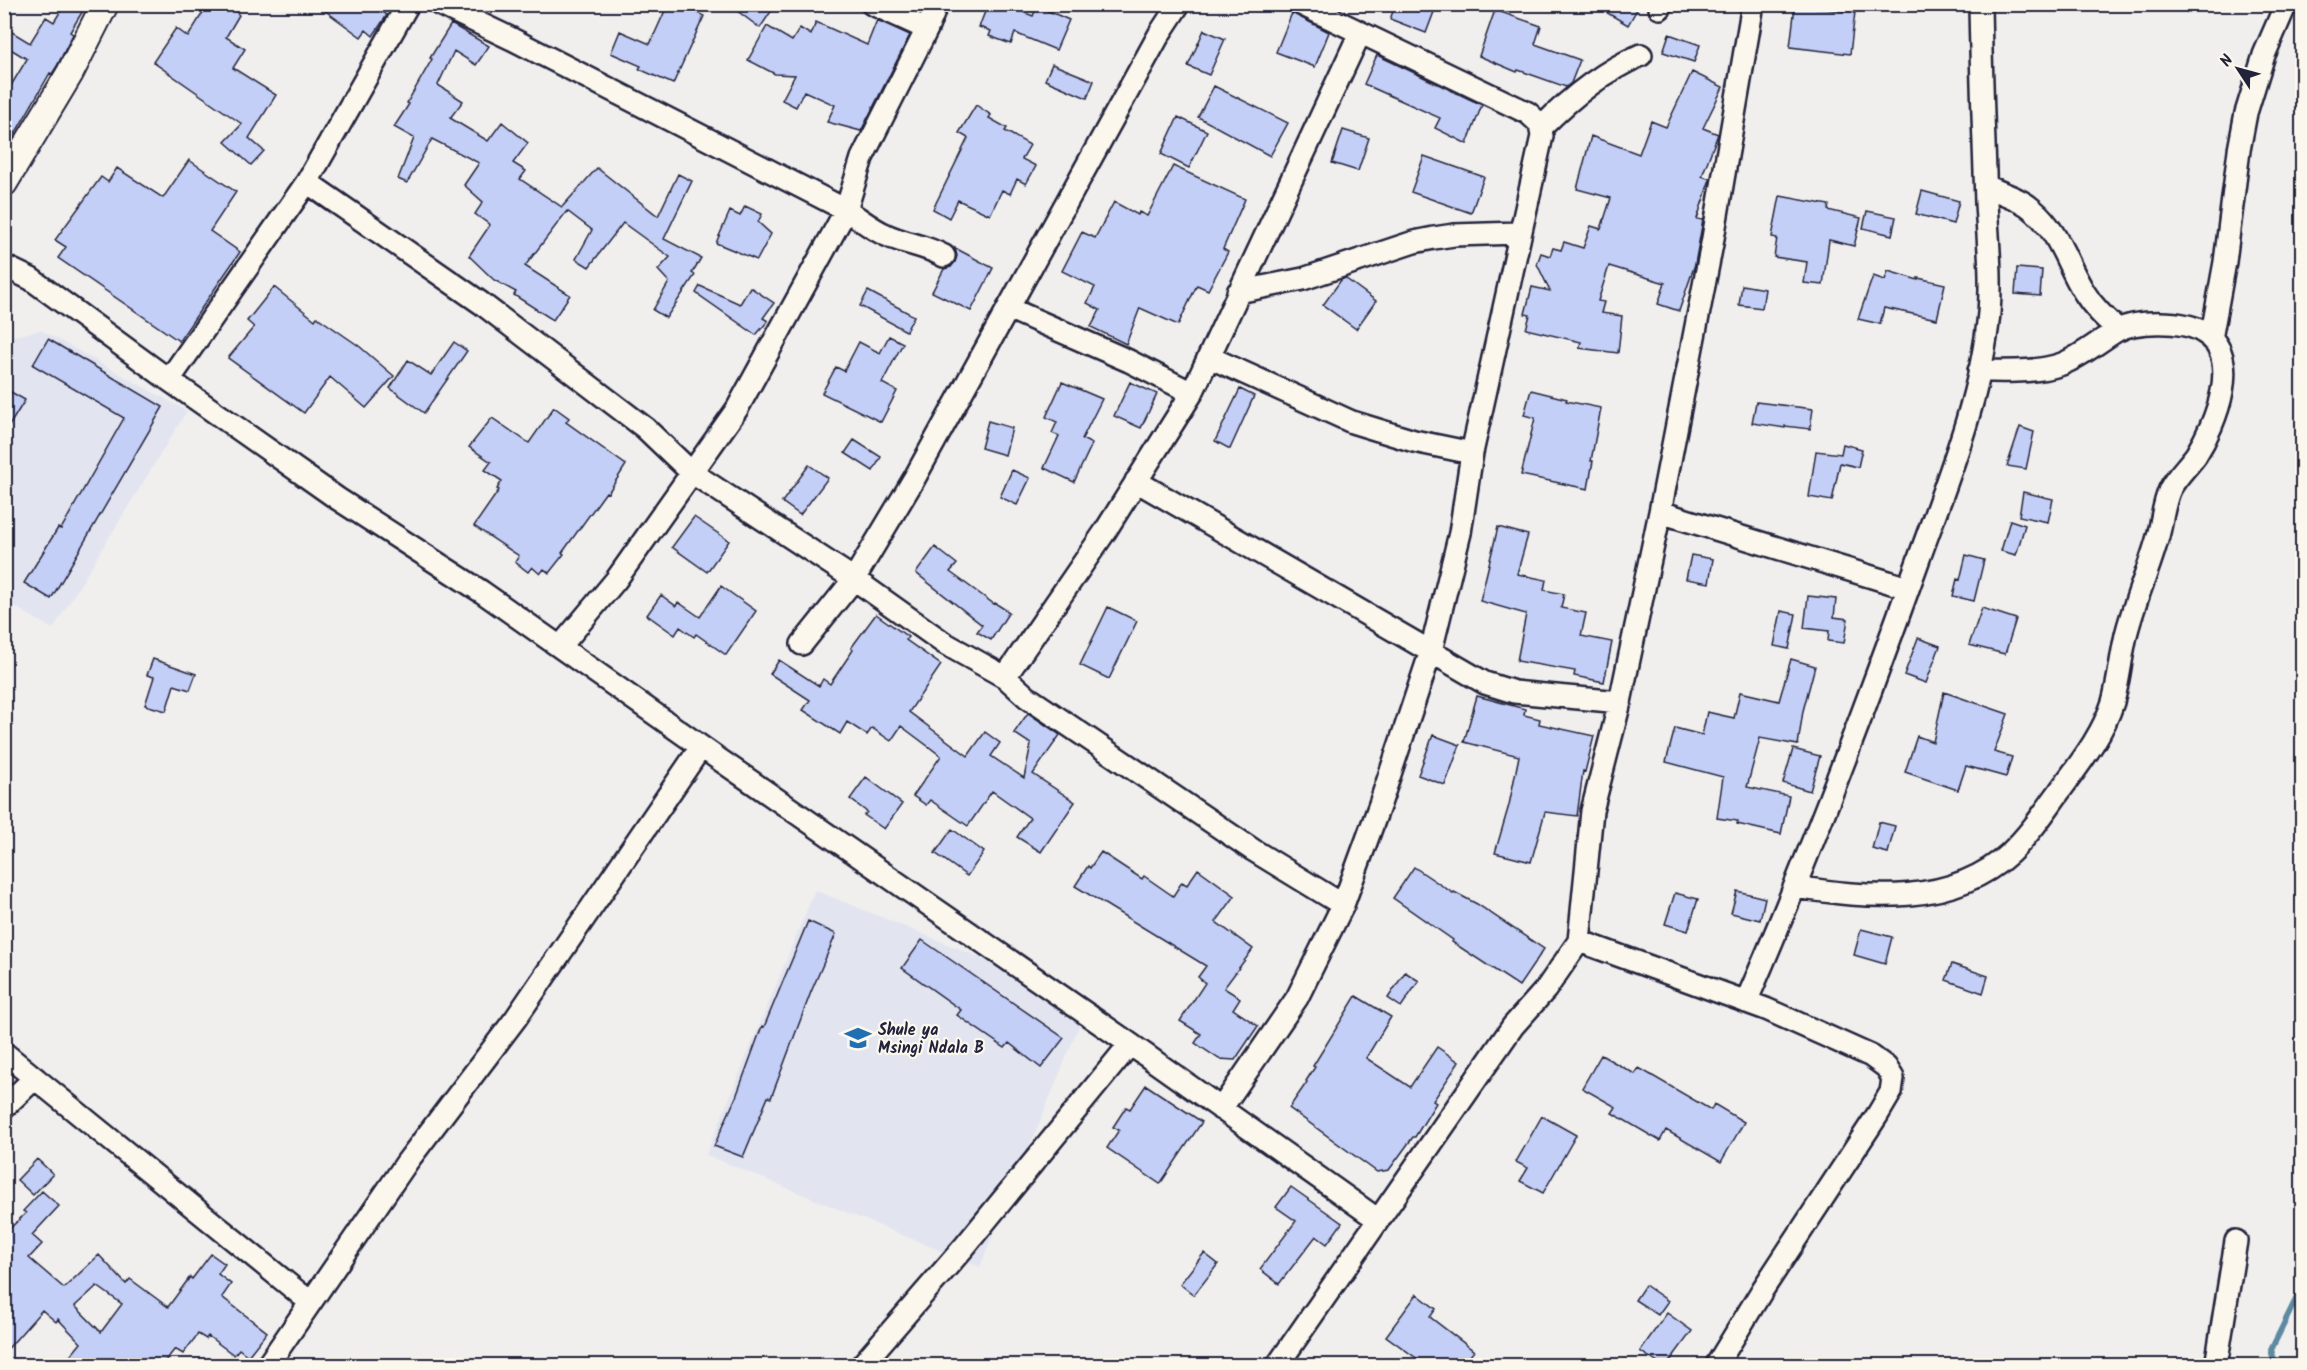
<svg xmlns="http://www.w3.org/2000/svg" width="2307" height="1370" font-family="Kalam,sans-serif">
	<rect width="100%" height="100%" fill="#f0efee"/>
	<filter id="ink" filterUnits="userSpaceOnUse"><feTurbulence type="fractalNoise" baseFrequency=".0167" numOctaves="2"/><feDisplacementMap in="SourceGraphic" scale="12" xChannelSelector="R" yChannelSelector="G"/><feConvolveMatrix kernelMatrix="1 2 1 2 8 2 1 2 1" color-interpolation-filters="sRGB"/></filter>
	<g filter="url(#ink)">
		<path fill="#e2e5f0" d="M41 330 187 411 53 629 5 601V338Z
			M815 890 1089 1002 980 1267 706 1155Z"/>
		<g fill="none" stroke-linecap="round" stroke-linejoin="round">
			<path stroke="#5d89a1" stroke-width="6" d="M2276 1366 2271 1350 2302 1287"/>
		</g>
		<path fill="#c3cff6" stroke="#22223b" stroke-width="1.5" fill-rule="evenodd" d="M65 4H87L70 32 73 34 57 66 52 74 50 73 4 153V97L27 59 4 45V27L30 43 46 17 54 22Z
			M208 4H241L236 12 239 15 226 37 245 49 233 68 276 95 249 138 264 151 251 165 225 142 242 124 153 62 176 28 188 37Z
			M316 4H386L381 11 387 15 373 36 366 30 361 37Z
			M668 4H678L704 16 673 84 639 69 641 66 611 53 620 31 650 44Z
			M728 4H776L760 28Z
			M988 4H1003L1033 16 1037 6 1069 20 1056 50 1015 33 1011 44 989 36 991 31 979 27Z
			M1396 4H1437L1426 33 1390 19Z
			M1592 4H1640L1628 25Z
			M1795 6 1855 12 1850 54 1790 47Z
			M1495 10 1541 26 1535 44 1580 60 1571 83 1566 87 1518 70 1517 72 1479 56Z
			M1292 13 1329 32 1315 67 1276 52Z
			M877 20 910 35 861 131 827 122 835 105 804 91 796 107 782 100 795 75 775 74 748 60 767 26 792 41 800 28 811 35 816 22 867 45Z
			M451 24 489 46 476 65 454 51 438 85 463 101 450 118 488 141 502 122 528 143 513 163 526 171 520 179 562 207 597 168 658 216 678 174 692 181 664 239 701 258 692 273 695 275 666 318 653 310 669 282 658 270 670 257 623 223 589 267 576 259 592 230 567 211 525 266 570 295 553 320 514 295 516 292 494 280 469 256 490 225 475 214 483 202 464 185 479 163 432 139 407 183 398 179 414 138 394 127 409 104 407 103 432 59 430 58Z
			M1204 30 1225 39 1209 75 1188 66Z
			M1669 34 1700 45 1694 62 1663 52Z
			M1377 55 1482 105 1467 144 1435 128 1440 118 1364 84Z
			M1052 64 1094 81 1087 98 1045 80Z
			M1692 72 1723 87 1703 128 1718 134 1702 176 1710 179 1697 219 1703 220 1695 264 1679 311 1658 304 1665 283 1609 266 1598 301 1604 302 1601 313 1622 316 1618 353 1579 348 1581 342 1526 329 1530 315 1525 314 1532 287 1550 291 1537 264 1541 253 1550 256 1553 248 1561 250 1564 242 1583 248 1591 226 1601 229 1611 198 1577 189 1591 136 1639 154 1651 121 1666 127Z
			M1214 86 1288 123 1270 156 1198 117Z
			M976 105 991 115 989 118 1007 128 1005 131 1030 145 1022 159 1036 166 1026 184 1017 179 1010 194 1002 190 990 215 958 200 949 218 933 209 968 138 959 133Z
			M1178 117 1207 131 1189 168 1161 154Z
			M1343 130 1369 138 1358 171 1332 163Z
			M1424 156 1484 177 1471 213 1411 192Z
			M189 160 236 192 210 231 240 252 179 341 58 258 66 247 55 240 101 177 108 182 117 168 163 198Z
			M1173 166 1245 199 1223 249 1228 252 1208 290 1197 285 1178 325 1140 308 1126 344 1091 327 1100 310 1087 303 1095 287 1062 271 1082 232 1095 238 1114 202 1138 215 1139 212 1147 216Z
			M1922 191 1959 201 1953 224 1916 214Z
			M1780 196 1829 205 1828 210 1861 218 1854 246 1829 240 1823 285 1804 283 1807 262 1774 257 1777 238 1772 237Z
			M745 206 762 214 758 222 771 234 757 260 716 243 730 211 740 216Z
			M1867 211 1896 217 1892 235 1863 228Z
			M955 248 993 268 971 311 932 292 944 269 951 267 955 262 957 256Z
			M2017 268 2042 270 2040 296 2015 294Z
			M1888 271 1918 280V278L1945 284 1937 319 1884 308 1880 324 1858 319 1873 276 1885 280Z
			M1345 278 1376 301 1356 329 1323 305 1341 280Z
			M1742 285 1765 289 1762 308 1739 305Z
			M700 286 740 304 750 287 774 303 763 318 768 321 756 335 696 293Z
			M274 287 315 320 317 317 359 346 394 376 366 408 330 377 304 413 228 358 254 327 247 321Z
			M868 291 914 316 906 331 860 306Z
			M889 336 903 343 882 383 897 391 881 422 822 393 836 367 844 371 859 342 880 353Z
			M48 339 163 407 51 599 24 583 58 528 61 529 124 418 33 365Z
			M454 342 467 351 424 413 390 388 408 360 431 375Z
			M1062 382 1102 399 1082 439 1092 444 1074 482 1044 468 1059 436 1052 433 1057 422 1046 417Z
			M1130 382 1157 394 1141 428 1114 416Z
			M4 388 25 400 4 434Z
			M1240 389 1254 396 1230 449 1215 441Z
			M1531 390 1567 399 1566 401 1601 408 1591 461H1593L1588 489 1521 475 1535 418 1524 415Z
			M1756 402 1813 409 1810 429 1785 426V428L1752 423Z
			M554 407 569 418 566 422 626 465 608 493 606 492 562 553 564 554 549 573 544 569 540 574 532 567 528 572 515 562 519 556 474 526 499 490 497 489 502 481 485 470 491 462 469 447 492 418 529 443Z
			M988 421 1012 428 1005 455 981 448Z
			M2020 427 2034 432 2026 469 2007 466Z
			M854 440 881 457 873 471 845 453Z
			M1843 444 1862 449 1858 467 1840 463 1832 501 1809 497 1816 451 1841 454Z
			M809 465 828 478 800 515 782 502Z
			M1012 470 1030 478 1017 505 1000 497Z
			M2023 492 2053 499 2048 522 2019 516Z
			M694 517 729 541 707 572 672 547Z
			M2010 520 2025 525 2016 555 2001 551Z
			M1498 527 1528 535 1517 574 1546 580 1544 590 1564 594 1561 608 1586 613 1581 636 1612 642 1604 682 1574 676 1575 671 1517 661 1526 614 1480 601Z
			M935 547 957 564 950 572 994 604 995 603 1009 612 991 640 977 632 982 625 916 573Z
			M1691 555 1713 559 1709 583 1686 579Z
			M1966 555 1984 560 1974 601 1953 596 1957 579 1960 580Z
			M721 586 756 611 726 655 696 634 694 637 680 627 675 635 647 615 661 595 676 606 678 602 700 617Z
			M1808 596 1836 599 1834 617 1848 619 1844 643 1828 641 1829 631 1804 628Z
			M1108 607 1137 621 1109 679 1080 665Z
			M1982 608 2016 619 2005 654 1969 645Z
			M1781 611 1796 614 1789 649 1774 646Z
			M876 614 908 637 906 640 941 665 909 712 968 756 985 732 1000 743 991 756 1024 778 1031 744 1014 733 1028 713 1060 735 1033 774 1075 802 1041 852 1017 837 1030 818 992 791 968 826 930 800 926 805 913 796 941 756 901 726 891 741 872 728 867 735 847 722 840 734 803 710 810 700 770 674 779 660 819 686 823 679 830 684 853 650 851 648Z
			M1918 638 1940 646 1926 683 1904 675Z
			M153 659 196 674 190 690 174 685 166 711 145 705 154 677 147 675Z
			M1791 659 1815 666 1803 711 1798 745 1760 738 1747 787 1789 796 1781 834 1737 824 1738 821 1717 818 1723 777 1666 762 1675 728 1702 735 1707 712 1734 718 1740 692 1779 701Z
			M1944 692 2008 714 1994 752 2012 757 2006 777 1966 766 1958 790 1905 772 1917 736 1933 742Z
			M1477 696 1525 709 1524 715 1540 719 1539 724 1594 736 1585 772 1583 771 1577 816 1545 812 1531 862 1495 853 1509 805 1519 756 1464 742Z
			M1433 735 1460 745 1445 785 1418 775Z
			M1793 749 1820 756 1810 791 1783 783Z
			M866 777 902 804 884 829 864 815 867 812 850 799Z
			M1879 822 1895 826 1888 853 1872 849Z
			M952 829 984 852 967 876 935 853Z
			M1101 852 1142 879 1144 876 1173 896 1182 882 1187 885 1198 869 1235 896 1216 922 1253 949 1224 988 1240 998 1233 1009 1258 1026 1235 1060 1219 1059 1195 1043 1201 1034 1180 1021 1205 983 1198 977 1206 966 1075 886 1088 866 1090 868Z
			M1414 867 1453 893 1454 892 1477 904 1544 949 1519 986 1452 942 1453 940 1393 898Z
			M1737 891 1765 898 1760 920 1731 913Z
			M1675 893 1698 899 1688 931 1665 924Z
			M808 921 836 934 811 992 771 1098 768 1097 743 1157 714 1146 736 1097 762 1026 764 1027Z
			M1861 929 1892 937 1885 964 1854 955Z
			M922 940 1064 1038 1041 1068 1009 1043 1005 1048 957 1015 961 1010 902 968Z
			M1952 964 1988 976 1983 993 1946 980Z
			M1405 972 1419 981 1401 1007 1388 998Z
			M1356 996 1391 1017 1366 1058 1410 1087 1437 1047 1459 1062 1433 1101 1436 1103 1415 1137H1413L1389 1170 1377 1172 1289 1108 1307 1082 1306 1081 1315 1067 1313 1066Z
			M1601 1055 1635 1074 1639 1068 1711 1110 1714 1104 1744 1122 1721 1162 1666 1130 1660 1141 1612 1113 1616 1107 1582 1088Z
			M1146 1085 1202 1122 1160 1184 1107 1148 1119 1130 1113 1127 1126 1107 1130 1109Z
			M1542 1116 1576 1135 1543 1193 1520 1181 1528 1168 1516 1162Z
			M37 1159 53 1174 33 1195 17 1180Z
			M1291 1187 1342 1223 1327 1244 1316 1236 1279 1284 1260 1269 1296 1221 1276 1207Z
			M42 1191 59 1206 32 1235 42 1244 29 1258 64 1288 99 1255 126 1284 130 1279 168 1307 190 1277 192 1279 211 1254 225 1264 218 1274 231 1284 222 1297 267 1332 248 1356 239 1349 234 1355 208 1336 206 1339 198 1334 183 1354 175 1349 162 1365H63L81 1343 58 1319 56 1322 42 1310 4 1353V1234L26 1213 23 1211ZM97 1286 122 1304 101 1332 75 1306Z
			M1204 1253 1218 1264 1194 1295 1180 1284Z
			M1645 1285 1668 1301 1658 1315 1635 1300Z
			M1417 1294 1436 1309 1430 1317 1474 1351 1463 1365H1426L1386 1336Z
			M1667 1313 1692 1331 1667 1365H1661L1640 1351Z"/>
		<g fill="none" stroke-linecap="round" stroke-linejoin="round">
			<g stroke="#22223b" stroke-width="26">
				<path id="minor" d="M439 4 512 39 846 210C859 218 872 229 886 235 905 244 924 245 944 256
					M872 4 927 29
					M1660 8 1661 4
					M1542 127C1571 97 1602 72 1641 55
					M307 182 481 303 645 428 691 472 854 579 944 643 1005 677 1027 697 1253 850 1343 905
					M1986 186C2000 193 2020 198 2032 209 2059 231 2066 263 2084 292 2093 307 2105 318 2118 330
					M4 266 31 279 169 380 338 499 482 592 720 760 1130 1044 1377 1219
					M1238 292 1303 279 1414 242 1434 238 1454 235 1519 233
					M1008 308 1129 361 1192 393
					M2211 339 2225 262 2239 150 2246 113 2264 55 2286 4
					M1209 357 1352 422 1414 441 1472 453
					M169 380 307 182 408 4
					M1136 481 1485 683 1514 692 1620 702
					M1660 512 1908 588
					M802 644 854 579 914 479 1096 149 1160 33 1179 4
					M560 647 616 580 737 409 846 210 862 158 927 29 937 4
					M1005 677 1104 533 1192 393 1360 33
					M1795 887C1867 898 1952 907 2010 853 2029 835 2044 813 2059 792 2080 763 2102 736 2113 702 2119 680 2121 657 2126 635 2134 602 2148 572 2157 540 2162 524 2163 504 2170 489 2176 477 2188 466 2196 455 2215 425 2244 356 2203 332 2184 320 2136 320 2116 331 2098 342 2082 356 2062 364 2036 373 2006 371 1979 371
					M1579 941 1766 1009 1871 1056 1886 1067 1893 1078 1891 1092 1878 1114 1763 1289 1716 1366
					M1746 1002C1809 858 1864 712 1917 564 1946 483 1981 399 1989 313 1992 276 1988 240 1986 203 1984 137 1981 71 1980 4
					M4 1053 310 1302
					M4 1107 35 1078
					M1221 1109 1297 998 1343 905 1380 804 1431 651 1460 533 1472 453 1542 136 1540 124 1528 113 1301 4
					M267 1366 407 1162 516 1018 701 747
					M861 1366 965 1246 1130 1044
					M1277 1366 1513 1026 1546 989 1579 941 1592 811 1620 702 1660 512 1712 244 1753 4
					M2216 1366 2236 1241"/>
			</g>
			<g stroke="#22223b" stroke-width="30">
				<path id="tertiary" d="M4 183 70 73 105 4"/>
			</g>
			<use href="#minor" stroke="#fbf7ec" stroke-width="21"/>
			<use href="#tertiary" stroke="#fbf7ec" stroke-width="26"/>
		</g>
	</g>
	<defs>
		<g id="school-bare" transform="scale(2.07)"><path d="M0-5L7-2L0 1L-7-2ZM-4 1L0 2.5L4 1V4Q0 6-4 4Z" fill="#1f6fb2" stroke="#fbf7ec" stroke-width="2.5" paint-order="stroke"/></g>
	</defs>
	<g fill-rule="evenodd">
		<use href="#school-bare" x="858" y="1038"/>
	</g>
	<g text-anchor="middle" stroke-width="4.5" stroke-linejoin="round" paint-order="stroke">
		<g font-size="16" font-weight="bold" fill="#22223b" stroke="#fbf7ec" text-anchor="start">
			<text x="878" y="1035">Shule ya<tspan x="878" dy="18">Msingi Ndala B</tspan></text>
		</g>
	</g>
	<rect width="2307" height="1370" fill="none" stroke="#fbf7ec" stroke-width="24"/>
	<rect x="12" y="12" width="2283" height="1346" fill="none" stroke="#22223b" stroke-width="2" filter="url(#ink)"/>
	<g transform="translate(2238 69) rotate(306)" stroke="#fbf7ec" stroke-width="4.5" paint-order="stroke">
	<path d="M0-4.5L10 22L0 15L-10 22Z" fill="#22223b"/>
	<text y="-9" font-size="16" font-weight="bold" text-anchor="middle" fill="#22223b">N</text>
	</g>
</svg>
